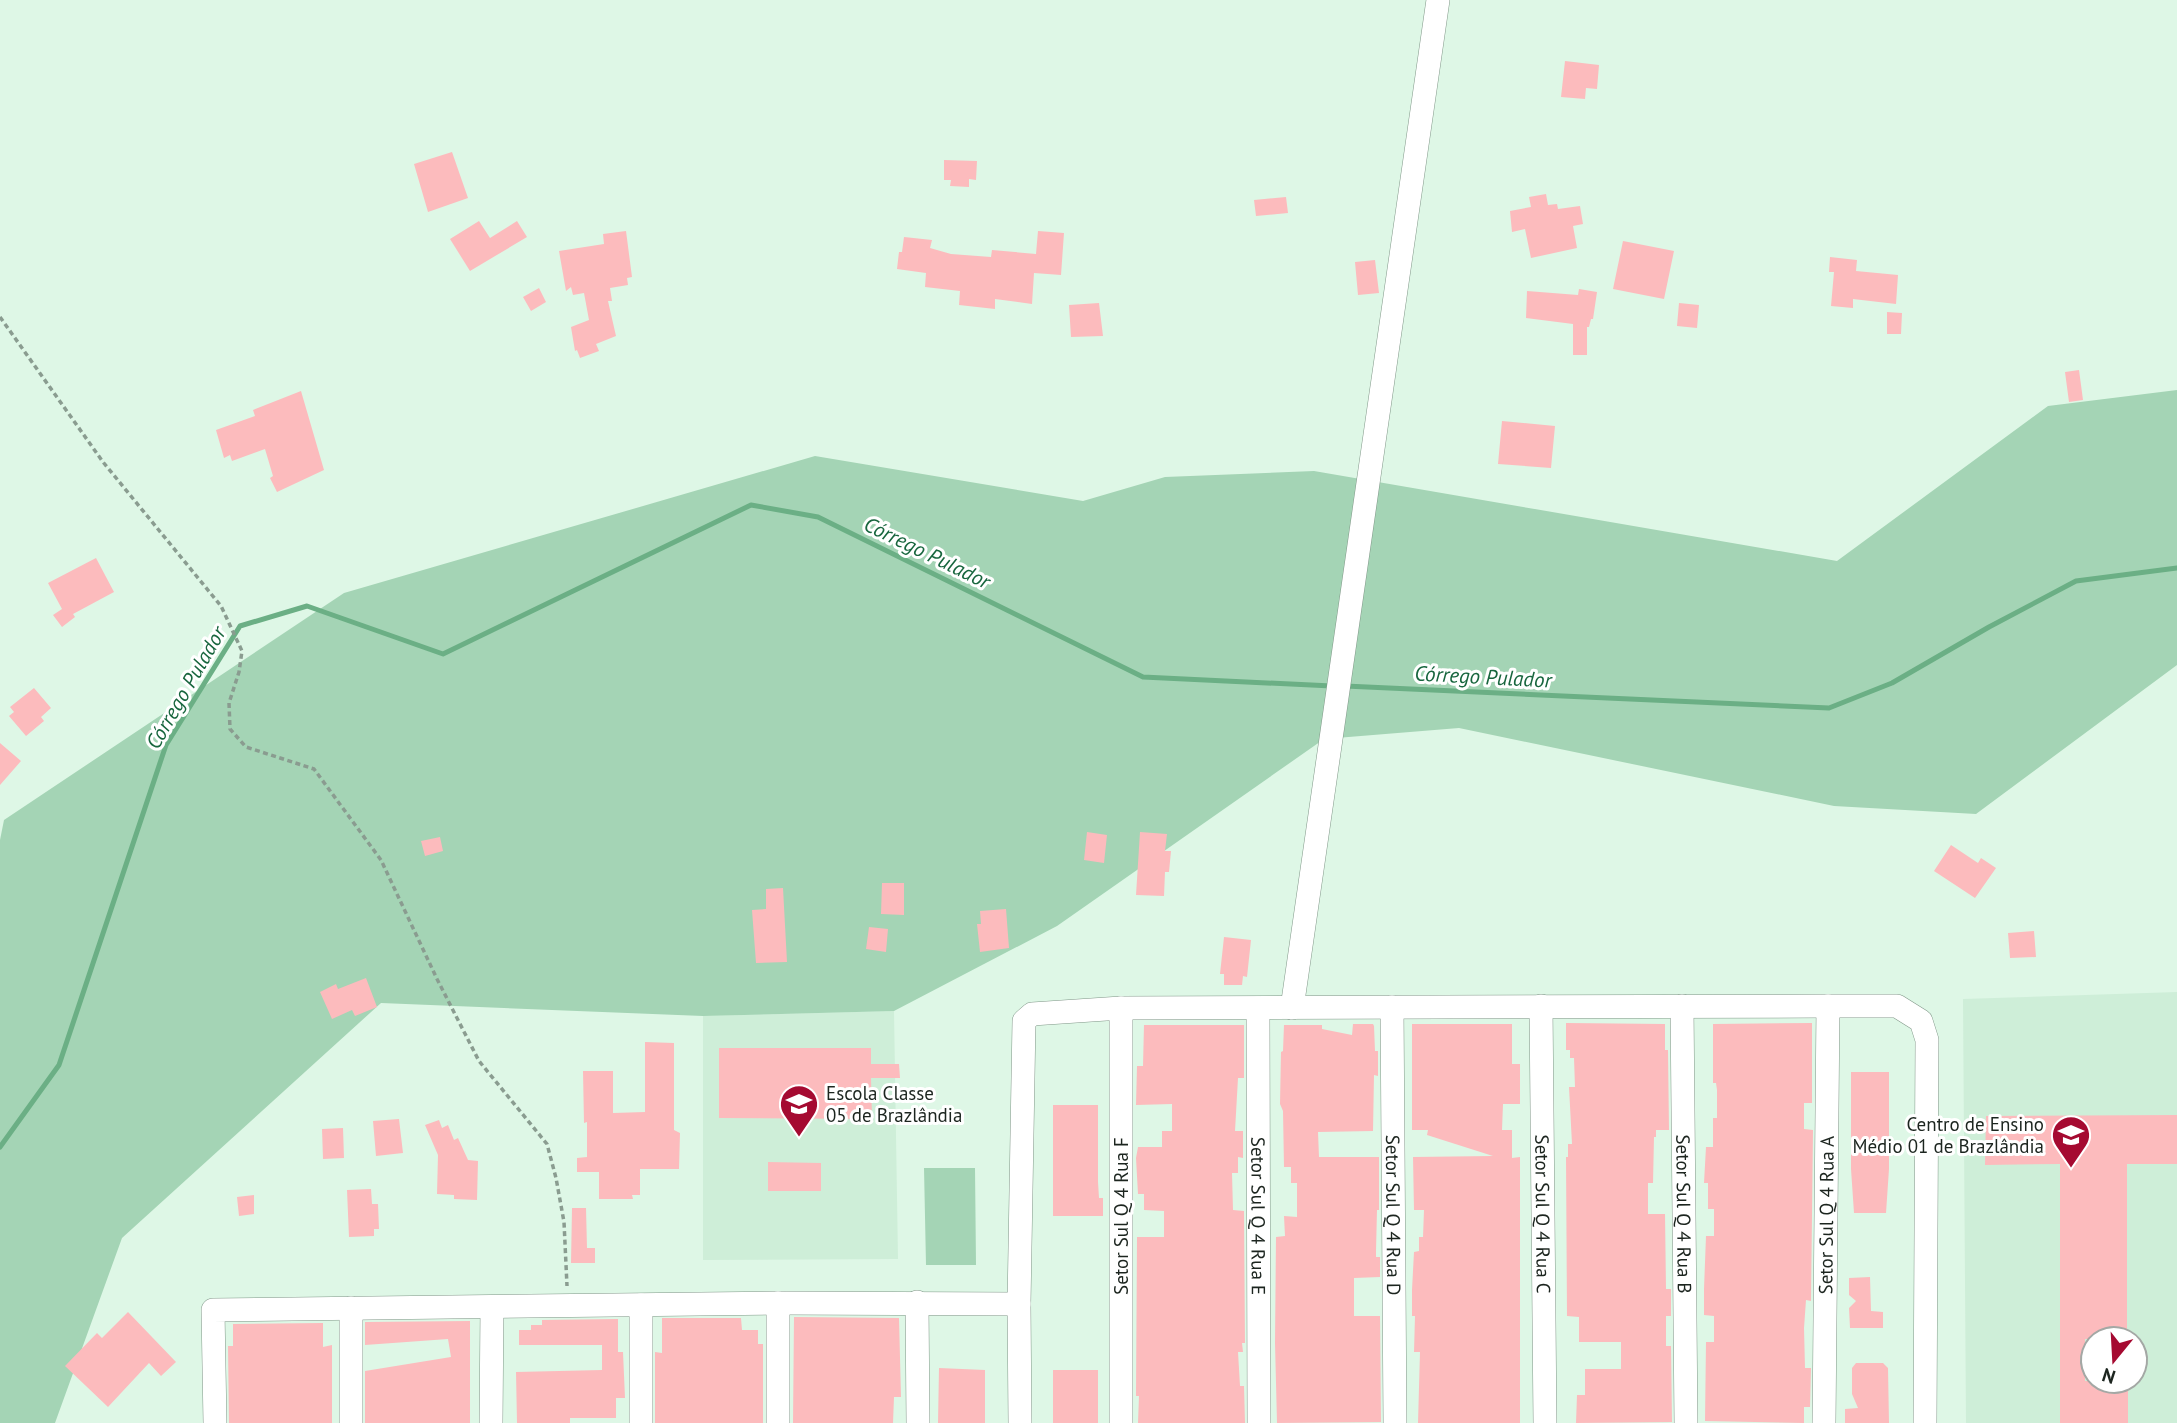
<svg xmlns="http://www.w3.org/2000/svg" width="2177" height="1423" font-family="'PT Sans',sans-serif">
	<rect width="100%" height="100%" fill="#def7e6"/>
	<path fill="#ceeed8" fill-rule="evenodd" d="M2177 992V1423H1966L1963 999ZM2093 1339H2135V1381H2093Z
		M894 1011 898 1259 703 1260V1016Z"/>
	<path fill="#a4d4b5" d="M2177 390V665L1976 814 1834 806 1459 728 1324 739 1057 926 894 1011 703 1016 381 1003 122 1238 55 1423H0V840L4 820 344 593 815 456 1083 501 1165 477 1314 471 1837 561 2048 406Z
		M924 1168H975L976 1265H926Z"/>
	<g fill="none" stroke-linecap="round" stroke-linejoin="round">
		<path stroke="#6baf85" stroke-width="5" d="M1345 686 1829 708 1892 683 1989 627 2076 581 2177 568
			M0 1147 59 1065 166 745 240 626 307 606 443 654 751 505 818 517 1143 677 1332 686"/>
	</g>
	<path fill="#fcbbbd" d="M1565 61 1599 65 1597 89 1586 88 1585 99 1561 97Z
		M452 152 468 198 428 212 414 164Z
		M944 160 977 161 976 180 969 179V187L950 186 951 180H944Z
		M1546 194 1548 205 1557 204 1558 209 1580 206 1583 224 1573 226 1577 248 1531 258 1525 229 1512 232 1510 211 1531 207 1529 197Z
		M1286 197 1288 213 1256 216 1254 200Z
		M479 221 490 238 517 221 527 237 470 271 450 239Z
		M626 231 632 277 627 278 628 285 610 288 612 301H608L616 336 596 344 599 351 580 358 577 350 575 351 571 327 589 320 584 293 573 295 571 287 566 291 559 251 604 244 603 234Z
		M1038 231 1064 233 1061 275 1034 273 1032 304 995 299V309L959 305 960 291 925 287 926 273 897 269 899 252H902L904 237 932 240 930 248 951 254 991 257 992 250 1036 254Z
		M1623 241 1674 251 1664 299 1613 289Z
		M1830 257 1857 260 1856 271 1898 275 1896 304 1853 299V308L1831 306 1834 272H1829Z
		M1375 260 1379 293 1358 295 1355 262Z
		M539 288 546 302 531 311 523 297Z
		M1579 289 1597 292 1593 319H1591L1589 327H1587V355H1573V324L1526 318 1527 291 1578 295Z
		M1099 303 1103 336 1071 337 1069 305Z
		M1679 303 1699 305 1697 328 1677 326Z
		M1887 312 1902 313 1901 334H1887Z
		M2079 370 2083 400 2069 402 2065 372Z
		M301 391 324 470 277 492 270 478 273 476 265 449 232 461 230 455 224 458 216 430 255 416 253 410Z
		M1502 421 1555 426 1551 468 1498 464Z
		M96 558 114 592 73 614 75 617 62 627 53 615 62 609 48 583Z
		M34 688 51 708 41 717 44 721 26 736 9 716 14 712 10 707Z
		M0 743 21 761 0 785Z
		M1087 832 1107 835 1104 863 1084 860Z
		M1140 832 1167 834 1165 851H1171L1169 872H1165L1164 896 1136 895Z
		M440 837 443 851 425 856 421 841Z
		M1951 845 1978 863 1981 858 1996 868 1975 898 1934 871Z
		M882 883H904V915L881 914Z
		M783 888 787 962 756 963 752 910 766 909V889Z
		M1006 909 1009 948 980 952 977 924H981L980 911Z
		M869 927 888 929 886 952 866 949Z
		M2034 931 2036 957 2010 958 2008 933Z
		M1224 937 1251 940 1247 977 1243 976 1242 985H1224V974H1220Z
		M366 978 377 1007 355 1016 352 1010 332 1019 320 992 336 984 338 989Z
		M1566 1023 1665 1024V1050H1668L1669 1130H1656V1137H1654L1653 1183H1648V1214H1665L1666 1289H1671V1316H1666V1346H1671L1672 1422 1576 1423 1577 1395H1585V1369H1621V1342H1579V1317L1567 1316 1566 1157H1568V1144H1572L1569 1087H1575L1574 1058H1570V1050H1566Z
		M1812 1023V1103H1804V1129L1813 1130 1811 1301 1806 1300 1804 1328 1805 1368H1811L1810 1407H1804V1423L1705 1421 1706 1342H1714V1316L1704 1315V1289L1706 1236H1714V1209H1708V1183H1704L1706 1147H1713V1118H1717V1090L1716 1083H1713V1024Z
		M1353 1024H1373L1374 1026 1375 1051H1378V1076L1374 1075 1373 1131 1318 1132 1319 1157H1379V1210H1377L1376 1251V1257H1380V1277L1354 1278V1316H1380L1381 1422 1277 1423 1275 1343 1276 1237 1285 1236 1284 1216 1297 1217V1183H1291V1167H1284L1283 1111 1280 1104 1281 1052 1283 1051 1284 1025H1322V1029L1352 1035Z
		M1412 1024H1512V1064H1520V1104H1503L1502 1130H1512V1158L1520 1157V1423H1418L1420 1352H1414L1415 1316H1412V1290L1414 1252 1419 1251V1237H1423L1424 1210H1414L1413 1157 1493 1156 1427 1135 1428 1130H1412Z
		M1144 1025H1244V1078H1238L1235 1131H1243V1158L1238 1157V1173H1232L1233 1210 1244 1211 1245 1343H1242L1243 1352H1238L1240 1386H1244L1245 1423H1138L1139 1396H1136L1137 1237H1164V1211L1144 1210V1194H1138L1136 1158 1138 1147H1162V1131H1172V1104L1136 1105 1137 1066H1143Z
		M645 1042 674 1043V1130L680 1133 679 1169H640V1195H632L633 1199H599V1172H577V1158L587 1157V1122L584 1123 583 1071H613V1113L645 1112Z
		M719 1048H871V1064H899L900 1078H871L872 1119 719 1118Z
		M1851 1072H1889V1169L1886 1213H1854L1851 1169Z
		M1053 1105H1098V1182L1099 1198H1103V1216H1053Z
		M2177 1115V1164H2127V1339H2085V1381H2128V1423H2060V1164L1985 1165 1986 1116Z
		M399 1119 403 1153 376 1156 373 1121Z
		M439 1120 442 1128 448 1125 454 1140 458 1138 468 1160 478 1161 477 1200 454 1199V1195L437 1194 438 1155 425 1125Z
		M343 1128 344 1158 323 1159 322 1129Z
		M768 1162 821 1163V1191H768Z
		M371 1189 372 1204H378L379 1229H374V1236L349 1237 347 1190Z
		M254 1195V1214L239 1216 237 1197Z
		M572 1208H586L587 1248H595V1263H571Z
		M1870 1277 1871 1311 1883 1312V1328H1850L1849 1308 1856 1301 1849 1295V1278Z
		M128 1312 176 1362 161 1376 149 1363 108 1407 65 1366 97 1333 102 1338Z
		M794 1317 899 1318 901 1397H894L893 1423H793Z
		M662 1318H741L742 1330H758V1344H763V1423H655V1352L662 1353Z
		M618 1319V1352H623L625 1398H616V1418H570V1423H517L516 1372 602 1370V1345H519V1330H531V1325H542V1320Z
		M470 1321V1423H365V1371L451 1357 448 1339 365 1345V1322Z
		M323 1323V1347L332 1345V1423H229L228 1346H233V1324Z
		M1856 1363H1883L1888 1368 1889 1423H1845V1409L1858 1408 1852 1394V1368Z
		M939 1368 985 1370V1423H938Z
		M1053 1370H1098V1423H1053Z"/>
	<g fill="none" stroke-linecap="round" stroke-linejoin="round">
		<g stroke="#809788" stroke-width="24">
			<g id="minor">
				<path id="s1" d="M1541 1006 1545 1423"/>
				<path id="s2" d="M1682 1006 1686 1423"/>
				<path id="s3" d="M1392 1007 1395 1423"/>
				<path id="s4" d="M1258 1008 1259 1423"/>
				<path d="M1292 1008 1438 0"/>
				<path d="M917 1302 918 1423"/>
				<path d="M641 1305V1423"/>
				<path d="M215 1423 213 1310 778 1303 1019 1304"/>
				<path d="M351 1423V1308"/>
				<path d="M491 1423 492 1307"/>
				<path d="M778 1423V1303"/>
				<path d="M1020 1423 1019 1304 1024 1021 1032 1014 1121 1008 1828 1006H1897L1921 1021 1927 1040 1925 1423"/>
				<path d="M1121 1423V1008"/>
				<path id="s5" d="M1824 1423 1828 1006"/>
			</g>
		</g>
		<path stroke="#8a9c90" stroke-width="3.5" stroke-dasharray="5 3.5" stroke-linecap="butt" d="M0 317 103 462 221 606 242 651 239 672 229 703 230 729 246 747 314 769 381 860 437 979 479 1061 547 1144 556 1178 564 1222 567 1286"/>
		<use href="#minor" stroke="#fff" stroke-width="23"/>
	</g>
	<defs>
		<g id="school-pin" transform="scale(2.0125)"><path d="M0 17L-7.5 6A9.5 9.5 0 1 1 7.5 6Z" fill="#a50a31" stroke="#fff"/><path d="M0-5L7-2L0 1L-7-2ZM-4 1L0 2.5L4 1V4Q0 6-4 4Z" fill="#fff"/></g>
	</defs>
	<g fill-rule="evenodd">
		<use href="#school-pin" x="799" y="1104"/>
		<use href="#school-pin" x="2071" y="1135"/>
	</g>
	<g text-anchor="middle" stroke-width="6" stroke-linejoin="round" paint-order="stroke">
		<g font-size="19" fill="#1c251f" stroke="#fff" text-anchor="start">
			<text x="826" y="1100">Escola Classe<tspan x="826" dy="22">05 de Brazlândia</tspan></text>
			<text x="2044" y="1131" text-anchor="end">Centro de Ensino<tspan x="2044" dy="22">Médio 01 de Brazlândia</tspan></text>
		</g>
		<g font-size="19" fill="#1c251f" stroke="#fff">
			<text dy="7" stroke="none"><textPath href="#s2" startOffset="208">Setor Sul Q 4 Rua B</textPath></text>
			<text dy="7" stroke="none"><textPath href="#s5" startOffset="208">Setor Sul Q 4 Rua A</textPath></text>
			<text dy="7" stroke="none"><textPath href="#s4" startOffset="208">Setor Sul Q 4 Rua E</textPath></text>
			<text dy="7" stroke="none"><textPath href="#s3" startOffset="208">Setor Sul Q 4 Rua D</textPath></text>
			<text dy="7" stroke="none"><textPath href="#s1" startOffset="208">Setor Sul Q 4 Rua C</textPath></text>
			<text transform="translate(1121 1216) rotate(-90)" y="7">Setor Sul Q 4 Rua F</text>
		</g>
		<g font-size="21" font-style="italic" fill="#18663e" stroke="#fff">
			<text transform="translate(927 553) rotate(26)" y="7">Córrego Pulador</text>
			<text transform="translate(1483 677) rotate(3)" y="7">Córrego Pulador</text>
			<text transform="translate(186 688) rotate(-60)" y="7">Córrego Pulador</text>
		</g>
	</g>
	<g transform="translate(2114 1360) rotate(198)"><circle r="33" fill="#ffffff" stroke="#a4a8a5" stroke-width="2"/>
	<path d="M0-5L12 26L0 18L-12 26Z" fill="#a50a31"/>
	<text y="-10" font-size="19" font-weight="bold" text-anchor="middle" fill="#1c251f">N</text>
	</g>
</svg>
